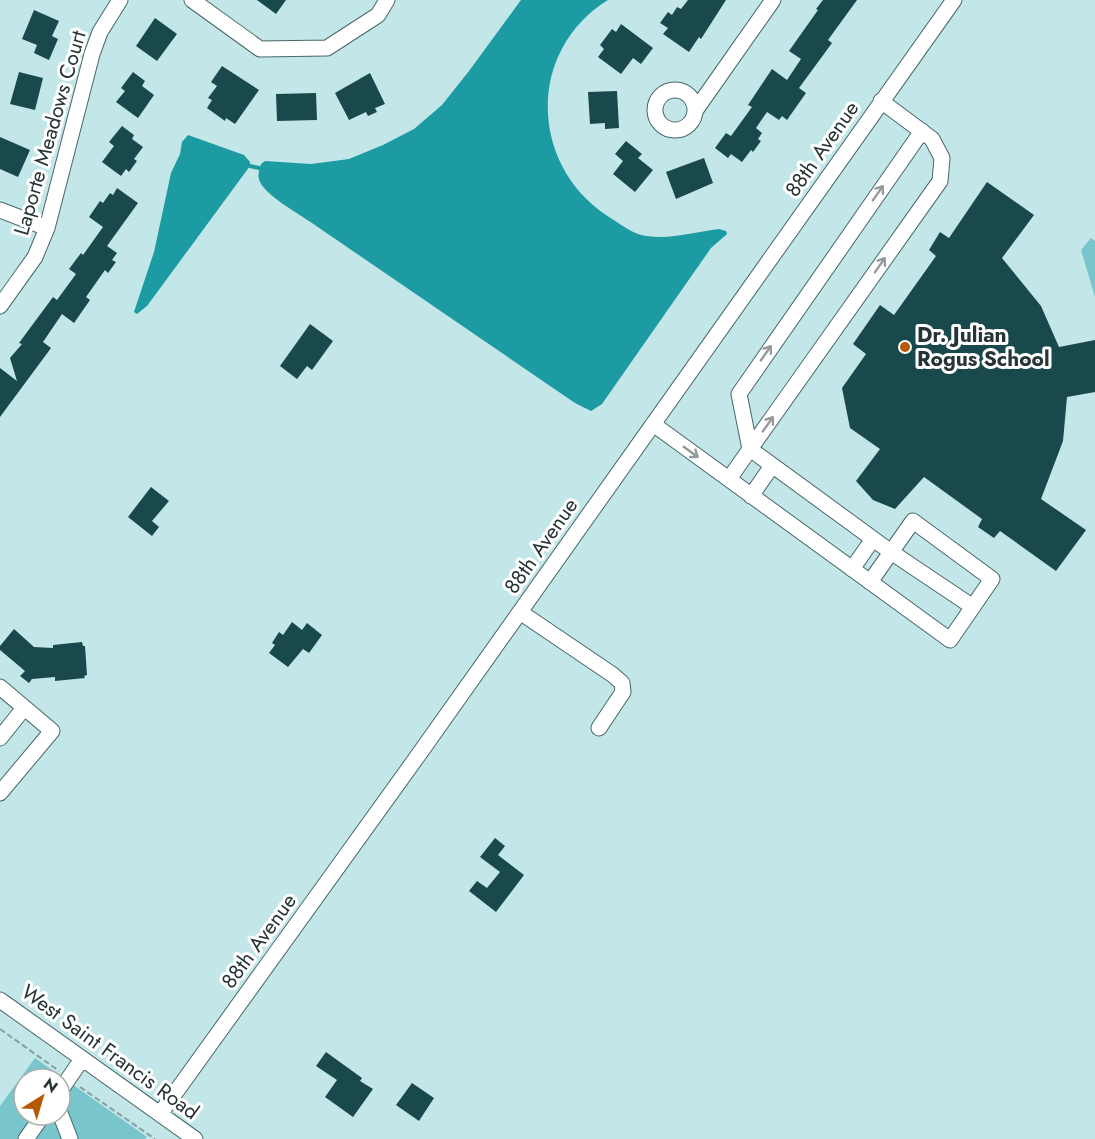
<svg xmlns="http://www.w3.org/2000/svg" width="1095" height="1139" font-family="Jost,sans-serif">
	<rect width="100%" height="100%" fill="#c3e6e8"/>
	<path fill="#78c6cc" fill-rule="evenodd" d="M1091 238 1095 241V297L1081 250Z
		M35 1058 147 1137 145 1139H0V1106ZM24 1079H60V1115H24Z"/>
	<path fill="#1c9ba3" d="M521 0H608C527 50 529 163 606 215 616 221 627 230 638 234 664 242 693 232 719 229L726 231 727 234 711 248 602 404 591 411 575 403 309 221C297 213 266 195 260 182 257 176 259 170 261 164L265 161 311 164 349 159 383 145 414 129 442 105 469 71Z
		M188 135 244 155 250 162V166L147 306 137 314 134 312 154 252 171 173 180 154 182 142Z"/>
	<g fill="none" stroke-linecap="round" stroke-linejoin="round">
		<path stroke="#1c9ba3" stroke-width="4" d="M250 166 259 168"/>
	</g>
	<path fill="#19494c" d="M257 0H286L276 14Z
		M688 0H726L701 39 699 37 689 52 663 34 668 28 660 23 668 12 672 15 677 7 681 9Z
		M823 0H857L828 40 832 43 799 88 806 93 787 120 782 116 779 120 767 112 756 128 762 133 758 139 761 141 753 152 751 150 742 162 731 154 728 158 715 148 726 133 731 136 752 107 748 105 772 69 787 80 801 59 789 51 818 10 816 9Z
		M34 10 59 21 52 36 58 39 49 60 34 53 37 45 22 39Z
		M155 18 177 34 157 61 136 46Z
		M621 24 653 48 641 64 633 58 621 74 598 57 604 49 600 45 612 29 616 32Z
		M222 66 259 90 235 124 226 118 225 121 207 108 212 100 208 98 217 86 211 82Z
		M19 72 43 78 35 110 10 104Z
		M133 72 145 81 142 86 154 95 138 118 116 102 125 91 121 88Z
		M370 73 385 104 375 108 377 112 368 116 366 112 349 120 335 93Z
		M617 91 619 128 605 129V123L590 124 588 92Z
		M316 93 317 120 277 121 276 94Z
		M122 126 134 135 132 139 143 147 134 159 137 161 129 172 126 169 121 176 102 162 114 146 109 142Z
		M0 137 30 150 18 177 0 169Z
		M626 141 642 154 638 158 653 170 635 192 613 174 623 161 615 154Z
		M704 158 713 183 676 199 666 172Z
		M987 182 1034 215 1002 258 1041 306 1059 347 1095 340V392L1067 397 1063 441 1041 499 1086 530 1056 571 1000 531 994 538 978 527 982 519 924 477 895 509 873 500 856 481 880 449 850 428 842 388 866 354 853 344 880 305 894 315 936 256 929 250 940 232 949 238Z
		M117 188 138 203 107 246 117 253 112 260 116 262 108 273 105 270 86 297 90 300 74 323 62 314 43 342 51 348 0 417V368L17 381 10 358 22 344 19 343 53 297 57 300 76 274 69 269 81 253 83 255 103 227 89 217 100 201 103 203 110 193 113 195Z
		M310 324 333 341 312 370 307 366 297 379 280 366Z
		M151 487 169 501 152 521 159 527 152 536 128 517Z
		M292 622 302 630 307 623 322 635 309 653 303 649 288 667 269 653 275 645 272 643 279 632 283 635Z
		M14 629 34 647 53 648V645L82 642 83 646H85L87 675 84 676 85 678 55 681V677L32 679 29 683 20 676 25 671 0 650V646Z
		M495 838 505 846 498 855 524 875 496 912 469 891 477 881 487 888 500 872 480 857Z
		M326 1052 362 1078 360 1081 373 1089 353 1117 325 1097 337 1080 316 1066Z
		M412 1083 434 1098 419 1121 396 1105Z"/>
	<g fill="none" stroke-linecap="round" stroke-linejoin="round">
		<g stroke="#48676a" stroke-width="17">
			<path id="minor" d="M192 0 260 49 327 48 378 15 387 0
				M655 110a20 20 0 1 1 40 0a20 20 0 1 1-40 0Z
				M881 101 932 139 942 158 940 181 750 449 891 552 973 607
				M695 111 773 0
				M0 210 47 228
				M0 306 35 257 47 228 92 54 100 32 120 0
				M653 424 950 640 992 579 913 521 870 582
				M729 479 750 449 739 394 922 131
				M751 496 772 466
				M852 569 873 539
				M520 612 613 675 622 683 623 692 599 728
				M0 687 52 731 0 793
				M0 738 24 708
				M0 1000 195 1139
				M60 1091 82 1059
				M60 1113 70 1139
				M160 1114 417 757 954 0
				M26 1139 43 1115"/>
		</g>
		<path stroke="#86a0a2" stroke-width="2" stroke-dasharray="6 3" stroke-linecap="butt" d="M0 1029 59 1071
			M80 1087 155 1139"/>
		<use href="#minor" stroke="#fff" stroke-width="15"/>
	</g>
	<defs><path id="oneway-shaft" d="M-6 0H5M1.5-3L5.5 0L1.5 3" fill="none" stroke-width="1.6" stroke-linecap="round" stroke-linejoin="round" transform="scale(1.5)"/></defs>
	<g stroke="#939a9a">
		<use href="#oneway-shaft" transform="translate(878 193) rotate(-55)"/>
		<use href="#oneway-shaft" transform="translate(880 265) rotate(-55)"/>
		<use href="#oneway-shaft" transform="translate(766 353) rotate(-55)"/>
		<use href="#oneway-shaft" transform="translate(768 424) rotate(-55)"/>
		<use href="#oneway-shaft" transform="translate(691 452) rotate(36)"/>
	</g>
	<circle fill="#b65804" stroke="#fff" stroke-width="2" cx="905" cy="347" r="6"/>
	<g text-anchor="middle" stroke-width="6" stroke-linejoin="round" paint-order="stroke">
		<g font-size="21" fill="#273435" stroke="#fff">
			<text transform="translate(50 133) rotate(-74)" y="7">Laporte Meadows Court</text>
			<text transform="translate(822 149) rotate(-55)" y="7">88th Avenue</text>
			<text transform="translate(541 546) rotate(-55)" y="7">88th Avenue</text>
			<text transform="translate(259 941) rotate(-54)" y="7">88th Avenue</text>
			<text transform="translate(110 1052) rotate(36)" y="7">West Saint Francis Road</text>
		</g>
		<g font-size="21" font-weight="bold" fill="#273435" stroke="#fff" text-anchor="start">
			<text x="917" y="342">Dr. Julian<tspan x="917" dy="24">Rogus School</tspan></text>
		</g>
	</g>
	<g transform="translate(42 1097) rotate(37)"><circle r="28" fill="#ffffff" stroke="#a9aeae" stroke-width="1.5"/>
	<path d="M0-4.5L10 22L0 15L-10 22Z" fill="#b65804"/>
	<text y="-9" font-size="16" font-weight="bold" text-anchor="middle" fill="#273435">N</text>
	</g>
</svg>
